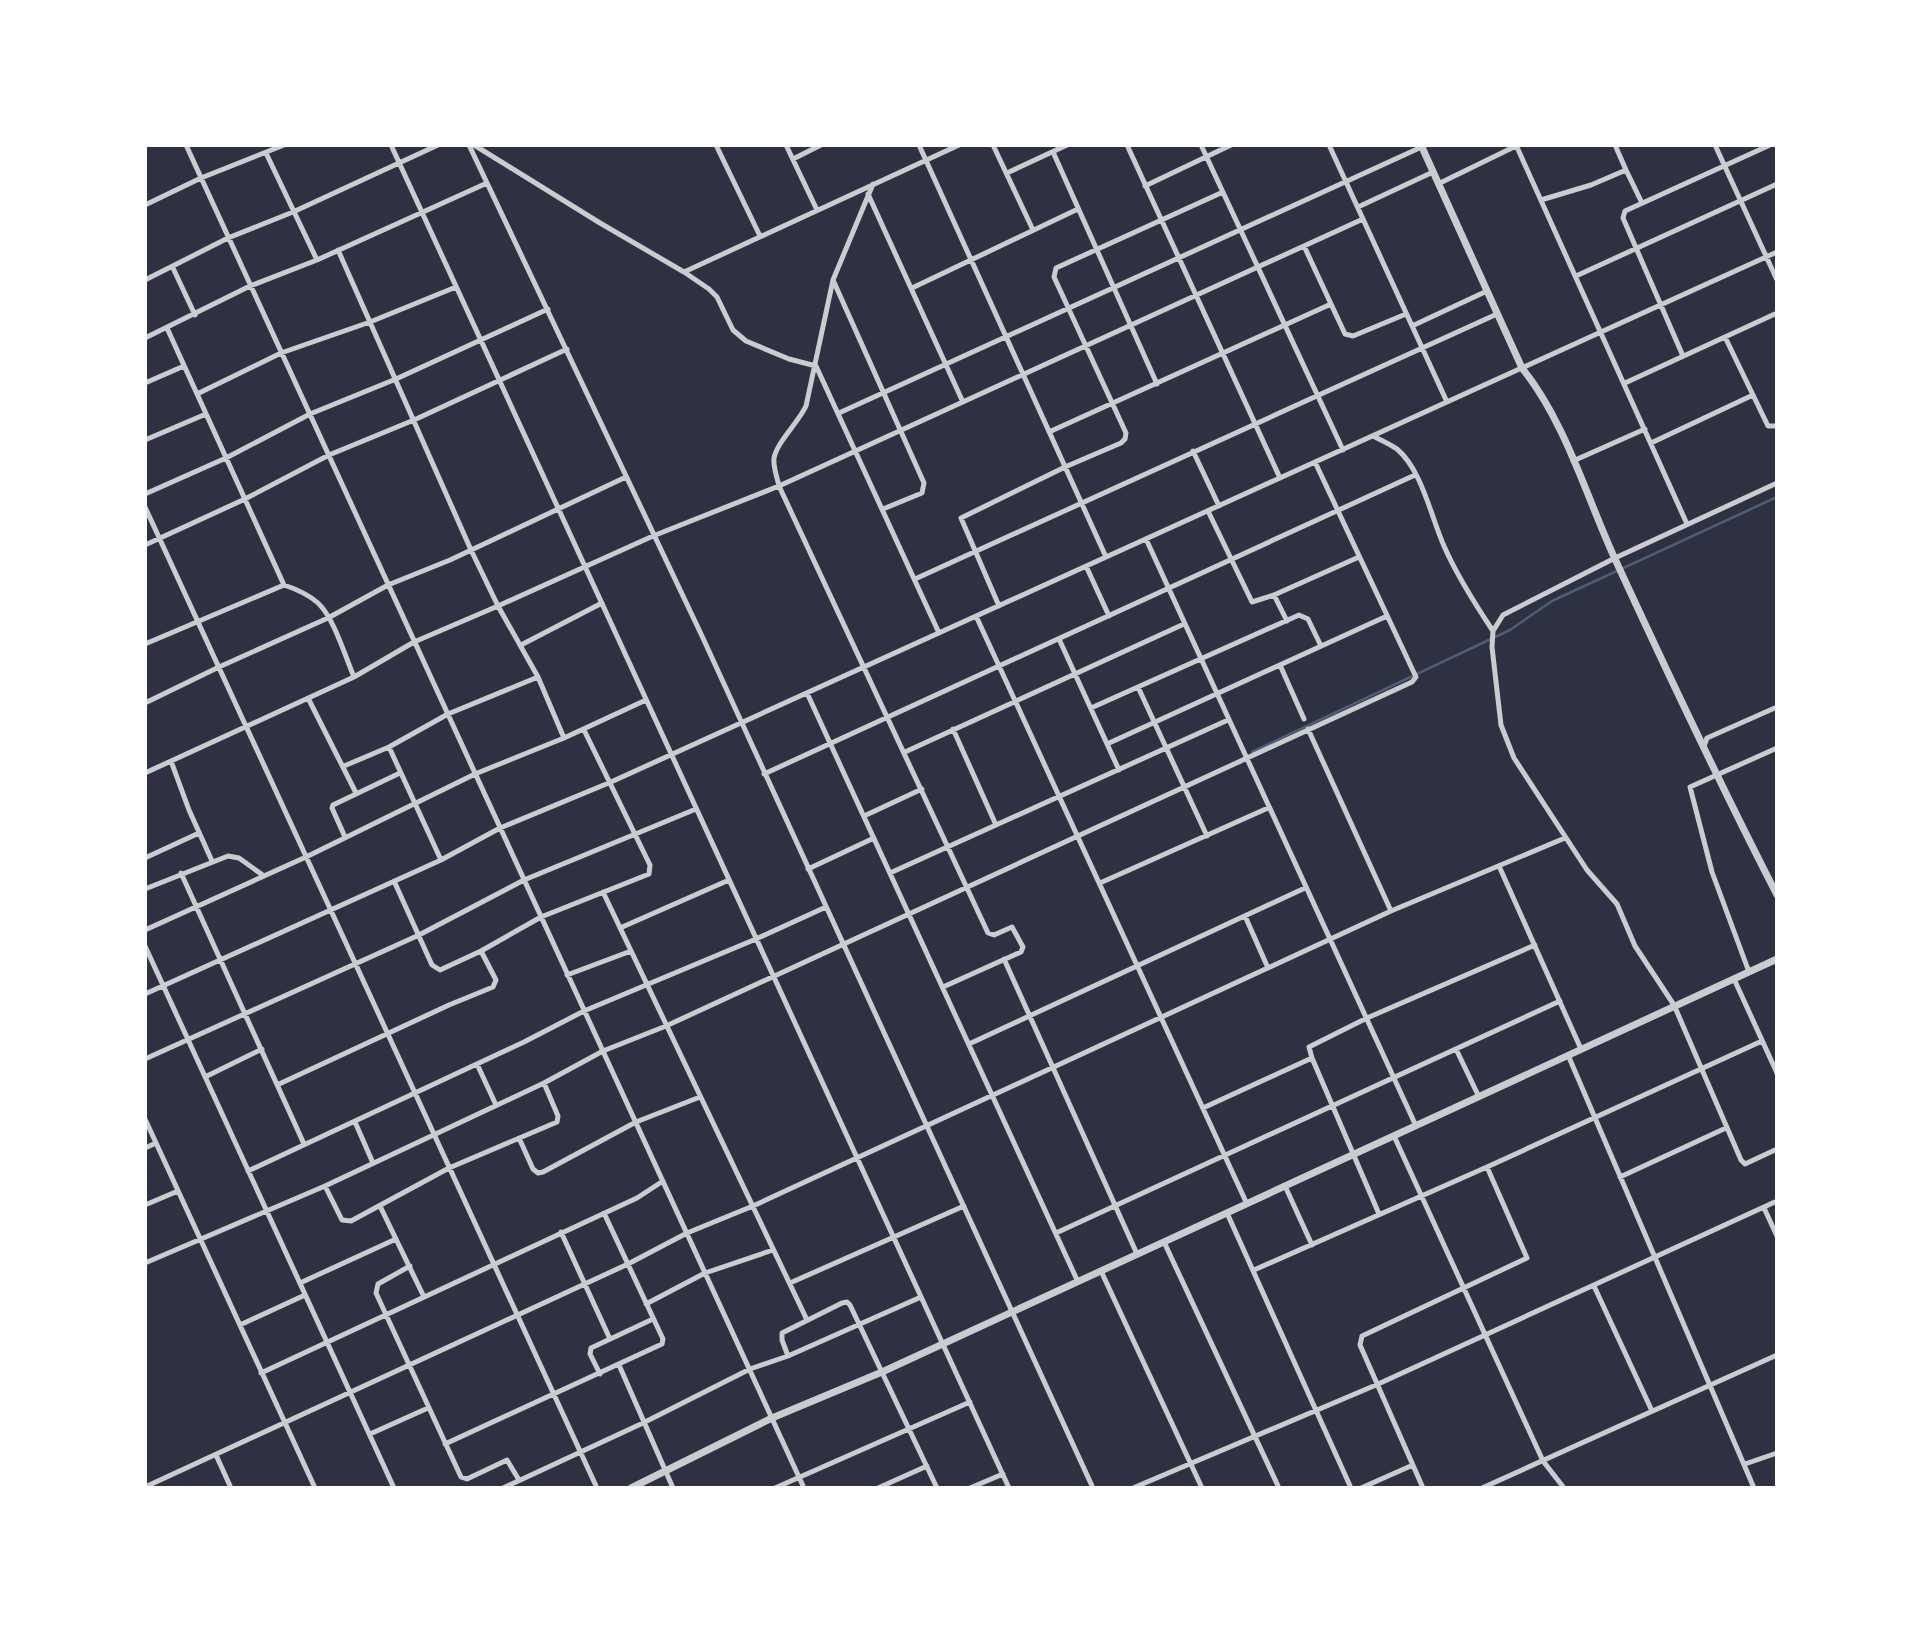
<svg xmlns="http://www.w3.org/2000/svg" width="1922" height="1633" font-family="'PT Sans',sans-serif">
	<rect width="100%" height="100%" fill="#2d3142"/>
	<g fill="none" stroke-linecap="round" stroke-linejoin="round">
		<path stroke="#4f5d75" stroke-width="2.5" d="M1252 752 1510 630 1552 601 1777 497"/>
		<path stroke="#caccd0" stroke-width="5" d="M186 145 804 1488
			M391 145 1009 1488
			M469 145 702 636 1093 1488
			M474 145 600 223 684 272 709 289 717 297 733 330 746 341 789 359 816 366 939 633
			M716 145 760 236
			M786 145 817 210
			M919 145 1106 557
			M993 145 1033 230
			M1127 145 1280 478
			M1201 145 1343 450
			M1329 145 1447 402
			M1516 145 1687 524
			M1715 145 1777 280
			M1053 152 1157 384
			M266 153 317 260
			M793 159 821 145
			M1626 170 1642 203
			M1007 173 1067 145
			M873 184 833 280 806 406C798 423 777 442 774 458 773 467 777 477 779 486L988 933 994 935 1012 927 1023 947 1021 952 943 987
			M1438 184 1518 145
			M1145 186 1231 145
			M868 194 962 400
			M1541 200 1591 185 1626 170 1615 145
			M145 205 201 178 284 145
			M1358 207 1433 172
			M1304 246 1345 334 1353 336 1406 314
			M338 250 471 550 498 606 538 677 564 738
			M173 268 195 315
			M684 272 959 145
			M1576 276 1777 184
			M145 280 228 238 293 212 438 145
			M833 280 924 483 922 493 883 509
			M912 288 1078 209
			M1412 326 1487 291
			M167 328 284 585
			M1725 337 1768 426H1777
			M145 338 250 286 317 260 487 183
			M1683 356 1623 218 1625 211 1770 145
			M145 383 184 366
			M1625 383 1777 313
			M197 394 281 353 370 322 456 287
			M839 413 1426 145
			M1049 432 1331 304
			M1373 436C1381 440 1390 444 1397 449 1422 470 1431 517 1444 546 1457 576 1475 604 1493 631
			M145 440 206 414
			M1651 443 1753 395
			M1193 451 1219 506
			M1573 461 1645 429
			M1777 483 1615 558 1503 615 1493 631 1492 647 1501 725 1514 758 1587 870 1617 904 1635 946 1674 1005 1741 1160 1745 1164 1777 1149
			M145 494 226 458 310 414 396 379 548 309
			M145 507 597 1488
			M1208 511 1252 602 1274 595 1359 557
			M1146 539 1416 1126
			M145 545 245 499 329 455 414 420 567 349
			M1086 566 1109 616
			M915 579 1497 314
			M1274 595 1287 621
			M999 606 961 518 1065 467 1121 443 1125 439 1126 433 1054 277 1056 268 1223 192
			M976 616 1247 1204
			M1059 639 1119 770
			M145 644 284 585C296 589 308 594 318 603 334 618 345 656 354 677
			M521 645 602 603
			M1280 665 1304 719
			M1138 687 1207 836
			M807 693 1078 1282
			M308 698 356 793
			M145 703 219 667 328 618 388 585 450 560 626 477
			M1091 708 1299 615 1308 619 1321 646
			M953 729 996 825
			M1308 729 1391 911
			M1107 744 1387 616
			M1704 746 1707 738 1777 707
			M389 747 441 860
			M905 752 1184 624
			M171 761 189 810 212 861
			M344 766 389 747 448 714 538 677
			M145 773 354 677 414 642 498 606 653 536 779 486 1363 219
			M764 774 1415 475
			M864 816 922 789
			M345 837 332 808 333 805 400 773
			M145 858 199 833
			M1499 866 1581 1049
			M808 869 874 838
			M181 873 304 1144
			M890 873 1228 720
			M394 881 432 965 440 970 481 951 541 917 649 874 650 865 584 730
			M1100 883 1268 808
			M145 889 228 856 239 858 264 876
			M603 892 807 1320
			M1245 916 1268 968
			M620 928 729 880
			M145 930 306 857 475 774 564 738 646 700
			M145 946 394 1488
			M1004 959 1137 1254
			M1749 972 1712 872 1690 787 1777 748
			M567 975 631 951
			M1734 979 1777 1073
			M145 994 441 860 500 828 611 782 1777 252
			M969 1044 1305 888
			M1456 1049 1479 1097
			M1568 1055 1754 1488
			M145 1059 419 935 524 880 696 809
			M477 1064 496 1105
			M205 1077 262 1049
			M277 1085 449 1005 493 987 496 980 481 951
			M1203 1108 1312 1058
			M145 1119 315 1488
			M355 1122 373 1163
			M1394 1136 1543 1461 1564 1488
			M519 1138 533 1169 538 1173 543 1172 636 1122 700 1097
			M145 1148 156 1143
			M248 1171 524 1042 584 1011 756 939 826 907
			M1620 1177 1726 1128
			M325 1186 342 1220 351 1221 449 1168 557 1122 558 1116 544 1083
			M1285 1186 1312 1245
			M145 1205 178 1191
			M380 1206 424 1297
			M1764 1208 1777 1236
			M1227 1213 1351 1488
			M1379 1214 1312 1058 1309 1047 1367 1018 1535 945
			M561 1232 610 1339
			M1056 1233 1560 1001
			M1164 1242 1279 1488
			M145 1263 325 1186 544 1083 603 1051 666 1026 1412 682 1416 677 1315 462
			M410 1266 378 1284 376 1293 461 1477 467 1479 507 1460 519 1480
			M1254 1270 1487 1167 1762 1041
			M1101 1271 1202 1488
			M300 1283 396 1239
			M790 1283 964 1206
			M1594 1286 1652 1411
			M646 1304 705 1273 773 1250
			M240 1325 305 1295
			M788 1356 782 1340V1333L842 1303 847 1302 850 1305 937 1488
			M619 1365 673 1488
			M261 1373 637 1198 663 1181
			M600 1374 590 1354 591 1348 653 1319
			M370 1434 428 1408
			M445 1444 662 1344 663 1339 604 1213
			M216 1455 231 1488
			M1745 1464 1777 1453
			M145 1487 628 1264 687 1233 753 1206 1391 911 1565 838
			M503 1488 643 1423 750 1369 788 1356 921 1297
			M775 1488 970 1402
			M878 1488 927 1466
			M970 1488 1003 1474
			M1133 1488 1376 1385 1777 1201
			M1361 1488 1413 1465
			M1423 1488 1360 1345 1362 1336 1527 1258 1487 1167
			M1482 1488 1777 1355"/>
		<path stroke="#caccd0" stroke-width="7" d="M1421 145 1522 368C1566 423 1586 496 1615 559 1667 672 1720 784 1777 895
			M631 1488 772 1418 882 1372 1777 959"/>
	</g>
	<rect width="1922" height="1633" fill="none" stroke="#ffffff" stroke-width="294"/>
</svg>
